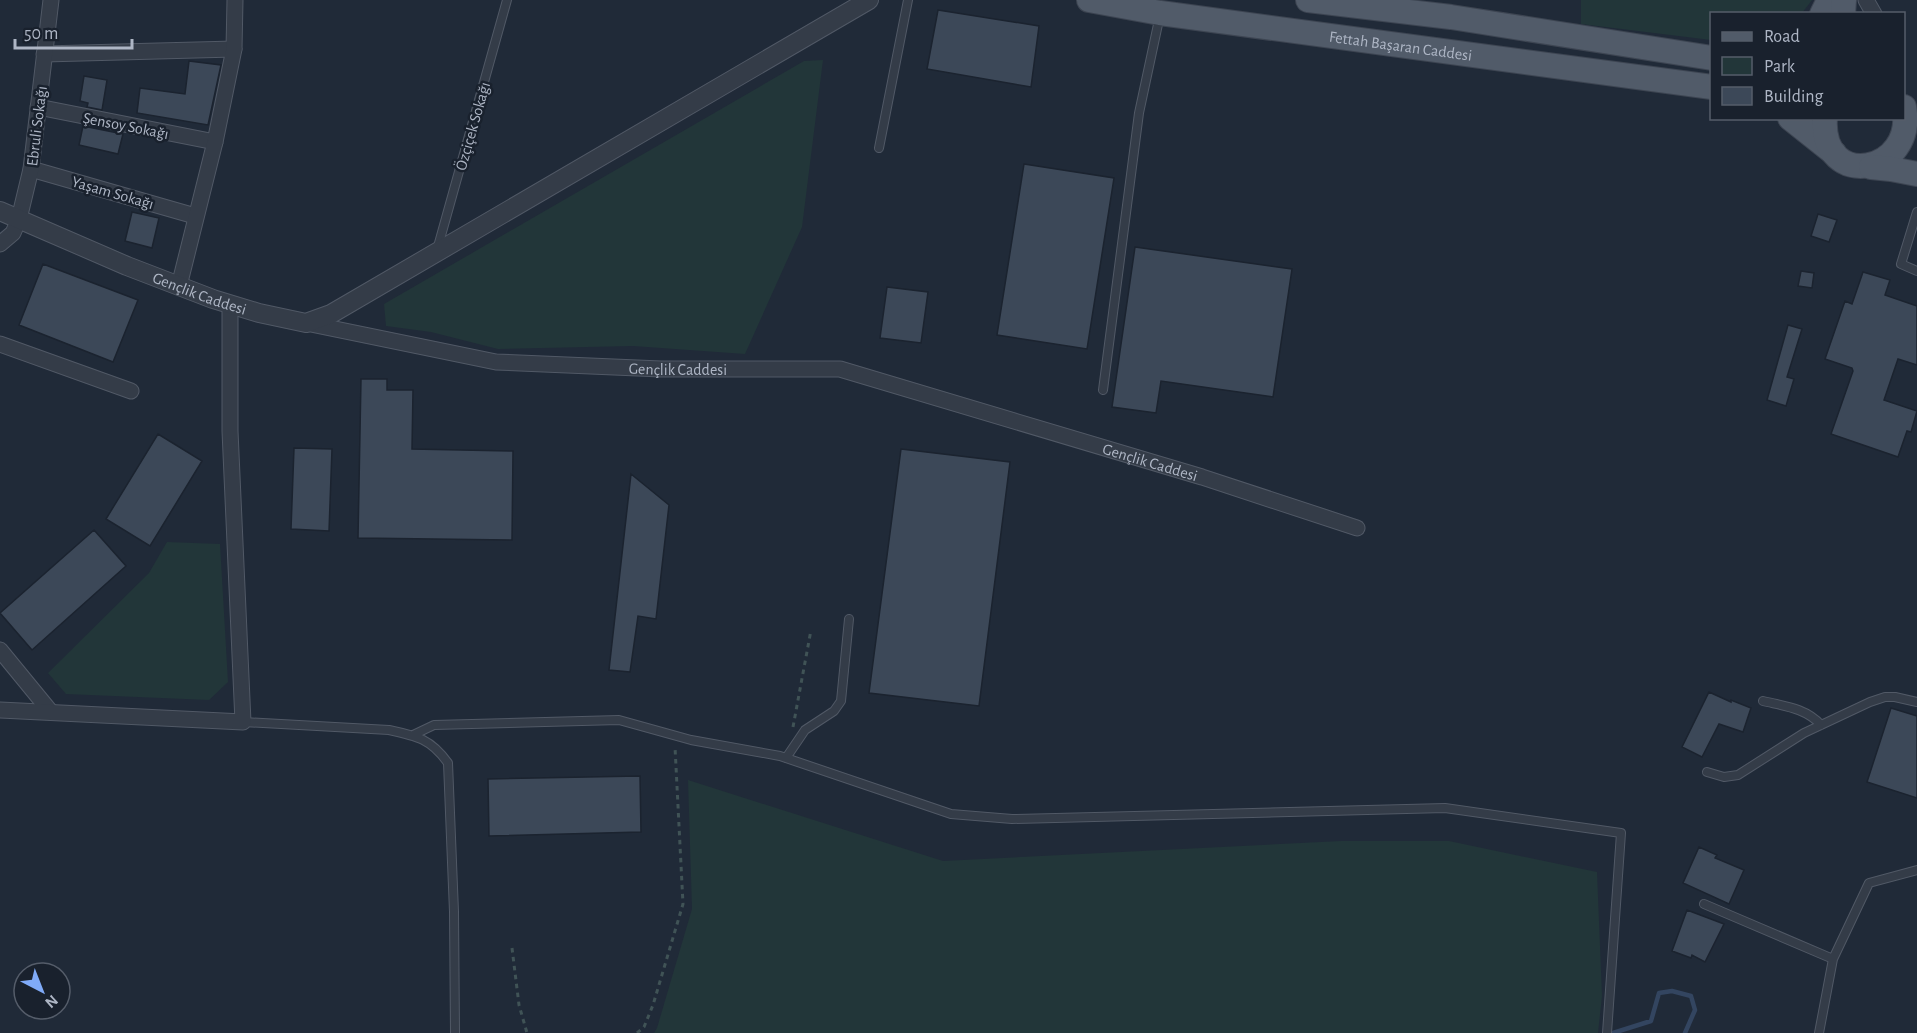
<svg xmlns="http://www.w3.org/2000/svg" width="1917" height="1033" font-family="'Alegreya Sans',sans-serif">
	<rect width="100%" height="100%" fill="#202a38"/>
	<path fill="#223639" d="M1581 0H1812L1802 13 1712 14 1711 40 1581 24Z
		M823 60 802 227 745 354 633 346 498 349 431 332 386 326 384 304 804 61Z
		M167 542 220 544 228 682 209 700 66 694 48 673 149 573Z
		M688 780 943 861 1341 841H1449L1597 872 1602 996 1598 1033H654L657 1028 692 909Z"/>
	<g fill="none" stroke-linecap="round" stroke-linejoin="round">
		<path stroke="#334560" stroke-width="4.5" d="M1613 1033 1651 1021 1659 993 1672 991 1691 996 1695 1010 1685 1033"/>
	</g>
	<path fill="#3c4858" stroke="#1b232f" stroke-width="1.5" d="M938 10 1039 26 1031 87 927 69Z
		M189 61 221 65 208 125 137 113 140 88 185 94Z
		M84 76 107 80 102 110 87 107 88 103 80 101Z
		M83 126 123 134 118 154 79 145Z
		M1024 164 1114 178 1087 349 997 335Z
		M132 212 159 218 152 248 125 241Z
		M1818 214 1837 220 1829 242 1811 236Z
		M1135 247 1292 269 1273 397 1161 381 1156 413 1112 407Z
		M43 264 138 300 113 362 19 325Z
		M1801 271 1814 273 1812 288 1798 286Z
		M1863 272 1890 280 1885 295 1917 306V365L1898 359 1884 400 1917 411 1911 432 1907 431 1898 457 1831 434 1853 371 1852 368 1825 359 1845 301 1852 304Z
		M887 287 928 292 921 343 880 338Z
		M1788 325 1802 329 1787 377 1794 379 1786 406 1767 400Z
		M361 379H387V390H413L412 449 513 451 512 540 358 538Z
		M158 434 202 461 150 546 106 519Z
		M294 448 332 449 329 531 291 529Z
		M901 449 1010 462 979 706 869 693Z
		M631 474 669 505 656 619 638 616 630 672 609 670Z
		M94 530 126 566 32 650 0 613Z
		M1709 692 1731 702V700L1751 708 1743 732 1719 724 1702 757 1682 747Z
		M1891 708 1917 716V798L1867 782Z
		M640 776 641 832 489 836 488 779Z
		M1699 847 1717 855 1715 858 1744 870 1729 904 1683 883Z
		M1687 910 1724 924 1705 962 1692 955 1691 958 1672 951Z"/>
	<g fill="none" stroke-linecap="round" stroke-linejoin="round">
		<g stroke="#515966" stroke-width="10">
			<path id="service" d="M879 148 908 0
				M1917 212 1901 264 1917 271
				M437 250 507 0
				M1103 390 1139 113 1160 15
				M1763 701C1784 706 1806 708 1821 725
				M243 722 389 730C417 736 431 739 448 763L454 912 455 1033
				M413 735 434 725 619 720 691 740 780 756 951 814 1012 819 1445 808 1621 833 1607 1033
				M786 758 805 730 834 711 841 701 849 619
				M1707 772 1724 777 1738 775 1804 733 1870 702 1885 697H1895L1917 702
				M1704 904 1833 959
				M1819 1033 1833 959 1869 883 1917 870"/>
		</g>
		<g stroke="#515966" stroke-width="17">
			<g id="minor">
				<path d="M1866 0 1874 14"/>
				<path d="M44 54 234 49"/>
				<path d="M38 107 215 142"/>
				<path d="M31 169 195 216"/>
				<path d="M0 244 13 233 19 219 31 169 51 0"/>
				<path d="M179 286 215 142 234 49 235 0"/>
				<path id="s1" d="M306 323 496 362 661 369H840L1202 477 1357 528"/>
				<path d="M0 344 131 391"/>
				<path d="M0 650 50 711"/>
				<path d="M0 710 243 722 230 431V304"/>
			</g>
		</g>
		<g stroke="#515966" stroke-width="20">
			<g id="tertiary">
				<path id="s2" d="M0 211 127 266 213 299 259 313 306 323 331 314 869 0"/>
			</g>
		</g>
		<g stroke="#3d4552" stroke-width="26">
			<g id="primary">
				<path id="s3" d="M1089 0 1160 13 1712 87"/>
				<path d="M1308 0 1451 17 1712 58"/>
				<path d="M1822 14 1829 0"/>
				<path d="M1843 14 1844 0"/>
				<path d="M1790 118 1834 153"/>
				<path d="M1825 118C1820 192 1917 174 1904 107"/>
				<path d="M1871 167 1891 169 1917 174"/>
			</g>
		</g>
		<path stroke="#405356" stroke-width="3" stroke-dasharray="4.5 4.5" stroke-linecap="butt" d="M793 727 811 630
			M512 948 519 1005 527 1033
			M637 1033 644 1027 653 1005 683 904 675 747"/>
		<use href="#service" stroke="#343c48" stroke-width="8"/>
		<use href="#minor" stroke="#343c48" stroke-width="15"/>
		<use href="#tertiary" stroke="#343c48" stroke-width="18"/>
		<use href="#primary" stroke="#515b69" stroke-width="24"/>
	</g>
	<g text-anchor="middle" stroke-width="5" stroke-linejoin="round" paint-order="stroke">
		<g font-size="16" fill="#aeb6c5" stroke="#19212d">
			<text dy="6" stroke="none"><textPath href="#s3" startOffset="315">Fettah Başaran Caddesi</textPath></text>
			<text transform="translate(126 125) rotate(11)" y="6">Şensoy Sokağı</text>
			<text transform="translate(36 126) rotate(-83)" y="6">Ebruli Sokağı</text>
			<text transform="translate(472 126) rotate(-74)" y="6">Özçiçek Sokağı</text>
			<text transform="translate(113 192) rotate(16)" y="6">Yaşam Sokağı</text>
			<text dy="6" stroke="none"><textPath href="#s2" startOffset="216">Gençlik Caddesi</textPath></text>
			<text dy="6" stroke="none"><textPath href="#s1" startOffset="376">Gençlik Caddesi</textPath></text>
			<text dy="6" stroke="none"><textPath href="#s1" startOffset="862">Gençlik Caddesi</textPath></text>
		</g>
	</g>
	<rect x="1710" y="12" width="195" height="108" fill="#19212d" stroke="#555d6a" stroke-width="1.5"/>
	<rect x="1722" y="32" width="30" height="9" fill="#515b69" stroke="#555d6a" stroke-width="1.5"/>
	<text x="1764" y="42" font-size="18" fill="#aeb6c5">Road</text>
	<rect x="1722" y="57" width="30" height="18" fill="#223639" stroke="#555d6a" stroke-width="1.5"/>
	<text x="1764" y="72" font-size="18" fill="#aeb6c5">Park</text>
	<rect x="1722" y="87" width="30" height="18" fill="#3c4858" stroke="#555d6a" stroke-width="1.5"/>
	<text x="1764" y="102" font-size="18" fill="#aeb6c5">Building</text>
	<g transform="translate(42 991) rotate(138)"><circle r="28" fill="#19212d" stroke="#555d6a" stroke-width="1.5"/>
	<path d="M0-4.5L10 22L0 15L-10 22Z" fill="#80abf8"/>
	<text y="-9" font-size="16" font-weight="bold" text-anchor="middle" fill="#aeb6c5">N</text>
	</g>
	<path d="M15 39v9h117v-9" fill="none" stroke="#aeb6c5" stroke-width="3"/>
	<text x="24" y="39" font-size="18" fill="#aeb6c5" stroke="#19212d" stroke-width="4.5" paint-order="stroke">50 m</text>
</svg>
